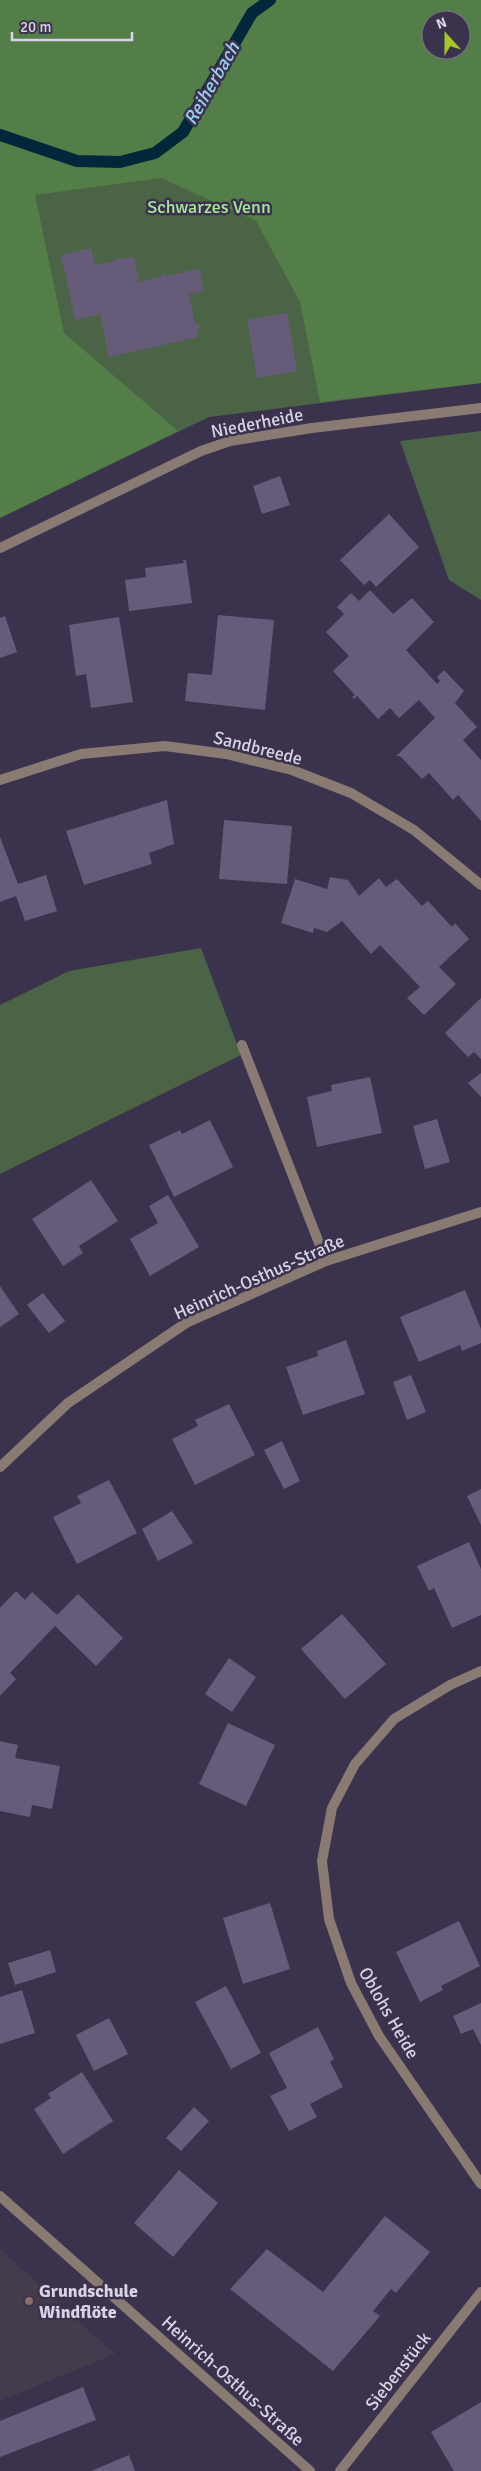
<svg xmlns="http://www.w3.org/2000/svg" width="481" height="2471" font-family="Signika,sans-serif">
	<rect width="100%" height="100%" fill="#3b324d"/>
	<path fill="#443b4c" d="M0 2249 115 2354 0 2401Z"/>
	<path fill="#4b6445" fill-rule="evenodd" d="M0 0H481V383L209 417 0 518ZM431 20H461V50H431Z
		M481 431V600L449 580 400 441Z
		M201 948 241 1055 0 1174V1005L69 971Z"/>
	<path fill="#537e48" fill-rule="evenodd" d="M0 0H481V383L320 402 300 302 256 221 161 178 35 195 64 333 178 431 0 518ZM431 20H461V50H431Z"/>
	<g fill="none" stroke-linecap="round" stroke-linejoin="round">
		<path stroke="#02273b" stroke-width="12" d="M0 135 77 161 120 162 155 153 183 132 252 13 270 0"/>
	</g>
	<path fill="#665c7a" d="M91 248 95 265 115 261 114 259 134 257 139 282 161 276V273H164L165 276 199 269 204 291 189 294 195 324 199 323 200 329H197L198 337 109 357 100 314 75 320 61 255Z
		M287 313 297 371 257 378 247 320Z
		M280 476 290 505 262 514 253 486Z
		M389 514 419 547 376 587 370 580 364 585 340 560Z
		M183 560H186L192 603 129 611 125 580 146 577 145 568 184 563Z
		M370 590 393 614 412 598 434 622 406 650 437 684 440 681 437 677 444 670 464 691 455 703 477 727 463 740 481 760V821L458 795 453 800 429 773 422 779 400 756H396L435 718 419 700 399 718 390 708 378 719 357 696 354 699 352 697 355 695 333 671 349 656 326 632 344 614 337 607 351 593 359 601Z
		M218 615 274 620 265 710 185 701 188 673 212 675Z
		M5 616 17 652 0 658V618Z
		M119 617 133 702 91 708 86 674 76 676 69 625Z
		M167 800 174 844 149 853 152 864 84 885 66 831Z
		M224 820 292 826 287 884 219 879Z
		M0 837 18 884 46 875 57 911 25 921 16 896 0 902Z
		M330 877 348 880 359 896 379 878 386 887 397 879 422 906 428 901 452 927 455 923 469 939 439 967 456 984 424 1015 407 998 420 987 380 945 371 954 342 921 327 932 314 928 313 933 281 923 295 879 327 889Z
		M481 998V1059L474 1052 468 1057 445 1033Z
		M481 1073V1097L468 1083Z
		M370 1077 382 1133 317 1147 307 1097 332 1091 331 1085Z
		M437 1119 450 1162 425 1169 413 1126Z
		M210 1120 233 1167 174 1197 149 1145 180 1130 182 1134Z
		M91 1180 118 1221 79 1246 83 1253 63 1266 32 1219Z
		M168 1195 199 1247 150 1276 130 1239 158 1223 149 1206Z
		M0 1286 19 1314 0 1327Z
		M465 1290 481 1329V1343L462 1351 460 1345 419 1362 400 1317Z
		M43 1293 65 1321 49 1333 27 1305Z
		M346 1340 365 1394 303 1415 286 1367 318 1356 317 1351Z
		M411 1375 426 1412 407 1420 393 1382Z
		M229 1404 255 1455 195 1485 172 1439 198 1426 195 1420Z
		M282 1441 300 1481 284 1489 264 1450Z
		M109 1480 137 1533 77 1564 53 1517 81 1503 77 1496Z
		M481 1489V1525L467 1496Z
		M172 1511 193 1543 158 1561 142 1529Z
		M469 1542 481 1569V1615L452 1628 434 1588 429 1591 417 1566Z
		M16 1591 25 1600 32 1592 57 1615 78 1594 123 1638 96 1666 55 1626 10 1673 16 1679 0 1696V1608Z
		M342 1614 386 1664 345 1699 301 1649Z
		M229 1658 256 1677 232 1712 205 1694Z
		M228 1723 275 1745 246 1806 199 1784Z
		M0 1741 18 1745 15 1758 60 1766 52 1809 32 1805 30 1817 0 1811Z
		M270 1903 290 1969 243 1984 223 1918Z
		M459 1921 480 1966 441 1986 443 1990 420 2002 396 1952Z
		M50 1950 56 1972 15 1985 8 1963Z
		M226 1986 261 2053 231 2069 195 2002Z
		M22 1990 35 2033 0 2044V1997Z
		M481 2003V2045L473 2029 461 2034 453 2016Z
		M109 2018 128 2054 94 2071 76 2035Z
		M318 2027 334 2059 330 2062 343 2087 310 2104 317 2117 289 2131 270 2096 287 2088 269 2053Z
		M82 2072 113 2121 63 2154 34 2109 51 2098 48 2094Z
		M194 2107 209 2121 181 2151 166 2138Z
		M179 2170 218 2203 173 2257 134 2223Z
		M385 2216 430 2252 396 2293 391 2289 373 2311 380 2316 333 2371 230 2289 267 2249 323 2292Z
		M83 2387 96 2420 0 2457V2421Z
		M481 2402V2471H454L431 2432Z
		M129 2455 135 2471H91Z"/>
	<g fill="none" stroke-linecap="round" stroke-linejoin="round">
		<path stroke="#897b72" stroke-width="10" d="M242 1045 326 1261"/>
		<path stroke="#897b72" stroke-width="10" d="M0 548 201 451 230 441 312 428 481 408
			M0 780 81 754 165 746 226 754 292 770 351 793 414 830 481 885
			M0 1467 68 1403 186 1323 326 1261 481 1212
			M481 1671 450 1685 394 1719 355 1764 332 1808 322 1861 329 1919 351 1983 379 2036 481 2184
			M0 2196 310 2471
			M340 2471 481 2292"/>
	</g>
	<circle fill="#8d6e63" stroke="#3b324d" stroke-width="2" cx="29" cy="2301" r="5"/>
	<g text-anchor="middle" stroke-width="5" stroke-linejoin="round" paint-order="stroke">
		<g font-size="18" fill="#a9e799" stroke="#3b324d">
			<text x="209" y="213">Schwarzes Venn</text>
		</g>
		<g font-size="18" fill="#d9d4e5" stroke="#3b324d">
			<text transform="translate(257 423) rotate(-11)" y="6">Niederheide</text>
			<text transform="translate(258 748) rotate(14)" y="6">Sandbreede</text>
			<text transform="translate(259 1277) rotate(-24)" y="6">Heinrich-Osthus-Straße</text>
			<text transform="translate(389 2013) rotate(60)" y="6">Oblohs Heide</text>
			<text transform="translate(398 2371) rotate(-52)" y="6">Siebenstück</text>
			<text transform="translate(233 2381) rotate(42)" y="6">Heinrich-Osthus-Straße</text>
		</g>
		<g font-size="18" font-weight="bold" fill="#d9d4e5" stroke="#3b324d" text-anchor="start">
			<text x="39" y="2297">Grundschule<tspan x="39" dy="21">Windflöte</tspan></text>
		</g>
		<g font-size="19" font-style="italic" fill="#9bcef2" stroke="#3b324d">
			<text transform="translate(211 83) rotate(-60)" y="7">Reiherbach</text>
		</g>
	</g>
	<g transform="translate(446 35) rotate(339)"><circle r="24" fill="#3b324d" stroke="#7a738a"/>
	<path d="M0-4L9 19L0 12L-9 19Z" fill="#a5c823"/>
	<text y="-8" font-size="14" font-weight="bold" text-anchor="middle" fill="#d9d4e5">N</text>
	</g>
	<path d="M12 32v8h120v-8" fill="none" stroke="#d9d4e5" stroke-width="2.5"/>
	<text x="20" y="32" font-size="15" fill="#d9d4e5" stroke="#3b324d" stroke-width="4" paint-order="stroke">20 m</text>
</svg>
